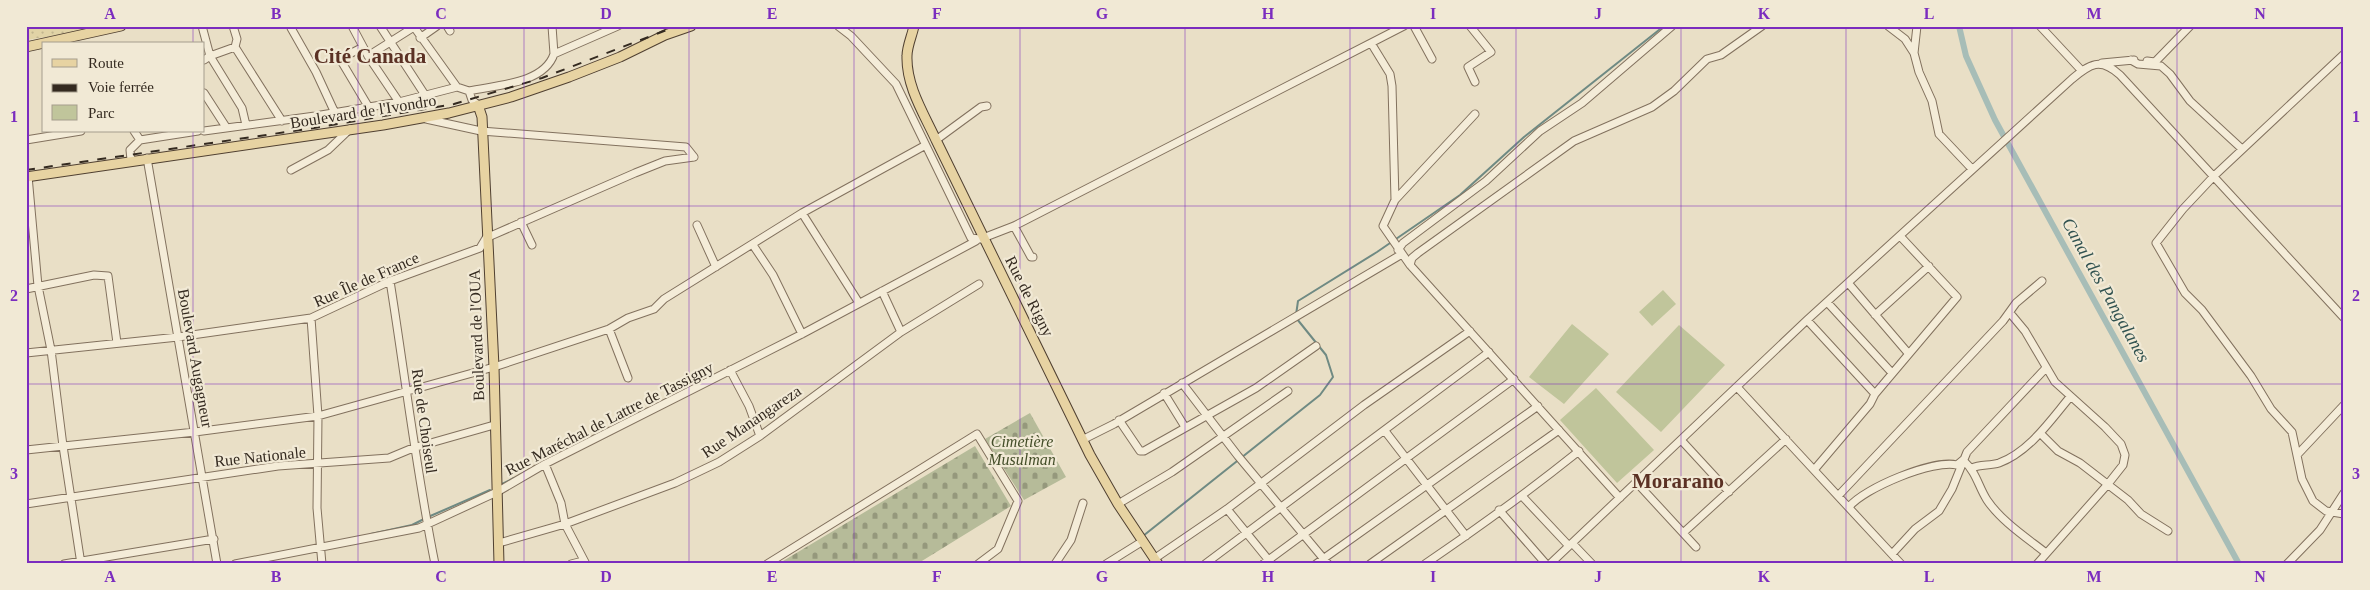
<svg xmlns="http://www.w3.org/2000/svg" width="2370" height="590" font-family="Georgia,serif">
	<defs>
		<pattern id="sand-dots" width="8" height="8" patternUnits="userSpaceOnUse" patternTransform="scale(1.25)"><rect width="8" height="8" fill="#e1d3a6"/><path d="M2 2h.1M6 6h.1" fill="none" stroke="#c2b58f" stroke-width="1.8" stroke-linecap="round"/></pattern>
		<pattern id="cemetery-stones" width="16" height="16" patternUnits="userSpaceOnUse" patternTransform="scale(1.25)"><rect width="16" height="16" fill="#b6bb99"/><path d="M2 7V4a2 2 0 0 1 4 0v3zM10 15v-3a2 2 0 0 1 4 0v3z" fill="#95987c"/></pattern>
	</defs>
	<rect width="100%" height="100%" fill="#e9dfc6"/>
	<path fill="url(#sand-dots)" d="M26 26H116L26 40Z"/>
	<path fill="url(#cemetery-stones)" d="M1030 413 1066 477 1024 500 985 439Z
		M975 446 1011 506 917 564H778Z"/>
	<path fill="#c0c59b" d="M1663 290 1676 304 1652 326 1639 312Z
		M1572 324 1609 354 1564 404 1529 377Z
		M1679 325 1725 365 1661 432 1616 392Z
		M1596 388 1654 450 1617 483 1560 420Z"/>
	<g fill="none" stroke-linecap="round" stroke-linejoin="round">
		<path stroke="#6f8a83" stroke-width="2" d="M1296 315 1298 301 1377 252 1460 195 1524 137 1664 26
			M500 485 514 478
			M428 517 490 490
			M371 534 412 525 424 519
			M1143 536 1320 395 1333 377 1326 355 1297 319"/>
		<path stroke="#a7bdb7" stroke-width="6" d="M1959 26 1966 56 1995 120 2239 564"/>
		<g stroke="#82715e" stroke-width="9">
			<path id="minor" d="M202 26 210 56 204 60
				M233 26 237 39 235 47 210 56 242 108 246 125
				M292 26 291 28 316 72 335 113
				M352 26 368 56 399 102
				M380 26 425 95
				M447 26 450 31
				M552 26 554 54
				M838 26 851 36 896 84 971 238 980 239
				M1414 26 1432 59
				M1470 26 1491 52 1468 67 1475 82
				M1888 26 1905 39 1914 53 1919 72 1932 101 1939 134 1972 169
				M2040 26 2082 71
				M420 38 437 26
				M1371 43 1390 74 1392 86 1395 200 1383 226 1410 265 1620 498
				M235 47 282 121
				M363 47 340 59 368 106
				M1914 53 1917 26
				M2344 54 2214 176 2183 209 2156 243 2185 293 2202 310 2251 376 2271 409 2292 432 2302 479 2313 501 2326 511 2344 514
				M368 56 414 27 457 87
				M2131 60 2138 64 2161 66 2170 74 2190 101 2242 149
				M2147 61 2155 62 2190 26
				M2102 63 2134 60
				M204 93 226 127
				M478 105 472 100 469 91C496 85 544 84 554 54L618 26
				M426 119 481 131 686 147 694 157
				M134 131 140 140
				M204 131 315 116 399 102 457 87 469 91
				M26 140 81 131
				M936 140 981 107 987 106
				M147 158 217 564
				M131 160 130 150 140 140 198 131
				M291 170 328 150 350 129
				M28 176 38 286 51 350 63 446 81 564
				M1395 200 1475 114
				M802 213 859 303
				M521 222 532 245
				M697 225 716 267
				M1014 226 1031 257H1033
				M983 238 1014 226 1404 26
				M753 245 773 275 802 334
				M1398 250 1403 243 1486 181 1540 131 1582 103 1672 26
				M1410 265 1412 258 1418 253 1574 141 1652 107 1674 91 1707 59 1721 55 1762 26
				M390 281C405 375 416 470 435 564
				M1849 284 1908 353
				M26 289 94 275 108 276 117 343
				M882 291 901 332
				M1827 302 1892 373
				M2010 313 2025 331 2055 382 2105 427 2121 444 2125 455 2123 465 2108 484 2037 564
				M1875 315 1929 266
				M311 318 318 416 317 508 322 564
				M1807 320 1875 394 1957 297 1900 236
				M609 329 628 378
				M26 353 178 337 311 318 390 281 480 248 486 238 635 173 665 161 694 157
				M730 370 749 406 760 436
				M1182 383 1238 456 1328 564
				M1737 387 1901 564
				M1164 393 1185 427
				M1119 420 1140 451H1144L1256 388 1316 346
				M1385 431 1466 536
				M2040 433 2058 451 2080 463 2128 500 2141 514 2168 531
				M1082 440 1114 424 1402 254
				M1682 441 1729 492
				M26 450 195 432 318 416 494 367 609 329 628 318 654 309 664 299 802 213 924 146
				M2298 454 2344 405
				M545 464 561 503 565 524 586 564
				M1972 468C1980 464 1990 466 1999 463 2029 452 2050 421 2070 397
				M1814 470 1870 404 1875 394
				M1637 483 1696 547
				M1522 496 1569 546
				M1838 496 2003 321 2016 303 2042 281
				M26 504 278 466 389 458 413 448 494 425
				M1118 504 1172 472 1288 391
				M1849 507C1864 488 1934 459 1957 465L1963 460C1977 473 1978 486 1987 500 2001 521 2027 538 2046 553
				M1227 509 1271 563
				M1499 510 1546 564
				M1683 533 1786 439
				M499 543 565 524 675 483 719 462 760 436 901 332 979 284
				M1572 543 1592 564
				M1892 554 1915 529 1939 511 1952 489 1967 452 2045 369
				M1154 559 1227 509 1364 405 1470 331
				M64 564 214 539
				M235 564 419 528 497 492 545 464 802 334 976 241
				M571 564 583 561
				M767 564 977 434 1018 501 998 549 978 564
				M1055 564 1071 540 1083 503
				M1106 564 1143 541
				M1205 564 1489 352
				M1263 564 1514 379
				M1316 564 1538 406
				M1370 564 1559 430
				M1425 564C1478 528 1529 491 1579 451
				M1550 564 1807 320 2072 79C2090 64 2100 57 2120 75L2344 318
				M2287 564 2320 530 2344 493"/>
		</g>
		<g stroke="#504031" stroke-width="11">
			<path id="major" d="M914 26C912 36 907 46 907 56 906 86 924 114 936 140L1090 455 1118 504 1158 564
				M26 47 121 26
				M478 105 482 117 494 367 499 564
				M26 177 383 125 449 113 511 97 569 77 620 57 665 35 691 26"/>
		</g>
		<use href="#minor" stroke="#f4ecd8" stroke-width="7"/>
		<use href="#major" stroke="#e7d3a2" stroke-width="9"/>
		<path stroke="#342a20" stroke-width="2" stroke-dasharray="9 9" stroke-linecap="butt" d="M26 170 314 128 454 104 542 78 677 26"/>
	</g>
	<path fill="none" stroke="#7b2cbf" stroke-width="1" stroke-opacity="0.55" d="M193 26V44M358 26V564M524 26V564M689 26V564M854 26V564M1020 26V564M1185 26V564M1350 26V564M1516 26V564M1681 26V564M1846 26V564M2012 26V564M2177 26V564M193 131V564M26 206H2344M26 384H2344"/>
	<g text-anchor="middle" stroke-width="4.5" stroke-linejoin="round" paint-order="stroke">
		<g font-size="16" fill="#342a20" stroke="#f1e9d5">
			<text transform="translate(363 111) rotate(-9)" y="6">Boulevard de l'Ivondro</text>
			<text transform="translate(366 279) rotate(-24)" y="6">Rue Île de France</text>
			<text transform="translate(1030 296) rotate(63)" y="6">Rue de Rigny</text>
			<text transform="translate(476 335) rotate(-92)" y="6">Boulevard de l'OUA</text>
			<text transform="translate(196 358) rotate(80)" y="6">Boulevard Augagneur</text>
			<text transform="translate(609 418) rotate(-27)" y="6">Rue Maréchal de Lattre de Tassigny</text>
			<text transform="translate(425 421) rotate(82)" y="6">Rue de Choiseul</text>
			<text transform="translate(751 421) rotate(-34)" y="6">Rue Manangareza</text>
			<text transform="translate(260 456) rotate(-6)" y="6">Rue Nationale</text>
		</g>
		<g font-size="16" font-style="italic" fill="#444e29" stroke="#f1e9d5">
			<text x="1022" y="447">Cimetière<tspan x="1022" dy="18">Musulman</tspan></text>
		</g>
		<g font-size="18" font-style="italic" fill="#315250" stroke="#f1e9d5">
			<text transform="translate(2106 290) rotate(61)" y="6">Canal des Pangalanes</text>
		</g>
		<g font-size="21" font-weight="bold" fill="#5b3124" stroke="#f1e9d5">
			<text x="370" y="63">Cité Canada</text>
			<text x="1678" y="488">Morarano</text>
		</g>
	</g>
	<rect width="2370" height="590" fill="none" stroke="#f1e9d5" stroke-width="55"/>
	<rect x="42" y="42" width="162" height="90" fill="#f1e9d5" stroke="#a59d8d"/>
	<rect x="52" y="59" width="25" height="8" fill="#e7d3a2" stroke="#a59d8d"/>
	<text x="88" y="68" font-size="15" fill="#342a20">Route</text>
	<rect x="52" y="84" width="25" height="8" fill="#342a20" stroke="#a59d8d"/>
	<text x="88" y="92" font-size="15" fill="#342a20">Voie ferrée</text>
	<rect x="52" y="105" width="25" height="15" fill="#c0c59b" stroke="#a59d8d"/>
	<text x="88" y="118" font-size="15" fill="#342a20">Parc</text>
	<rect x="28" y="28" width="2314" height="534" fill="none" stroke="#7b2cbf" stroke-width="2"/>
	<g font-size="16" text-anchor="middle" font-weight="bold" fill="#7b2cbf">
		<text x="110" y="19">A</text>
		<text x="276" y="19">B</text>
		<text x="441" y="19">C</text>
		<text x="606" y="19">D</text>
		<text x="772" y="19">E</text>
		<text x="937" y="19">F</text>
		<text x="1102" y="19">G</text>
		<text x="1268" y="19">H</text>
		<text x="1433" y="19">I</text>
		<text x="1598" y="19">J</text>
		<text x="1764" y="19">K</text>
		<text x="1929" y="19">L</text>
		<text x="2094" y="19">M</text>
		<text x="2260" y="19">N</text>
		<text x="14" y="122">1</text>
		<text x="2356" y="122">1</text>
		<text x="14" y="301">2</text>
		<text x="2356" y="301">2</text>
		<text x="14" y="479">3</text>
		<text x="2356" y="479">3</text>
		<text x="110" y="582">A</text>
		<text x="276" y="582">B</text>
		<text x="441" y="582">C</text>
		<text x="606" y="582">D</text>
		<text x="772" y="582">E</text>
		<text x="937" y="582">F</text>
		<text x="1102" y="582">G</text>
		<text x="1268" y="582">H</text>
		<text x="1433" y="582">I</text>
		<text x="1598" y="582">J</text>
		<text x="1764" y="582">K</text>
		<text x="1929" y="582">L</text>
		<text x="2094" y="582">M</text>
		<text x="2260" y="582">N</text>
	</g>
</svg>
